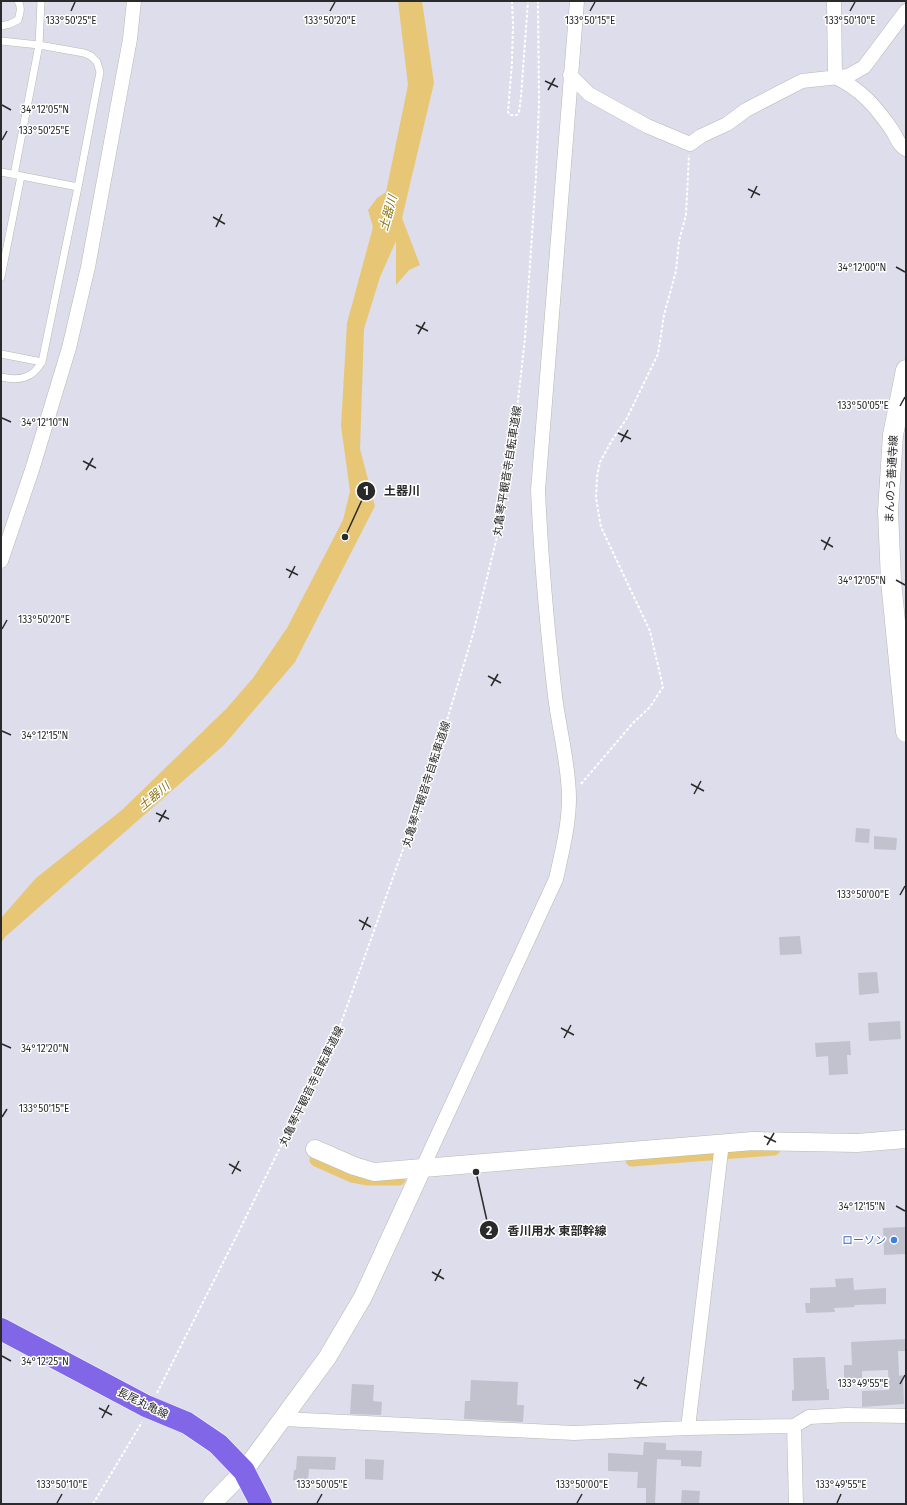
<svg xmlns="http://www.w3.org/2000/svg" width="907" height="1505" font-family="'Fira Sans','Noto Sans JP',sans-serif">
	<rect width="100%" height="100%" fill="#ddddeb"/>
	<path fill="#e7c776" d="M398 1H422L434 83 402 218 420 265 409 270 396 285V241L380 277 364 329 360 449 375 506 295 662 224 745 5 937 1 943V918L36 878 122 810 227 708 253 678 287 628 343 520 350 491 341 426 347 323 373 227 368 210 377 198 386 192 408 85Z"/>
	<g fill="none" stroke-linecap="round" stroke-linejoin="round">
		<path stroke="#e7c776" stroke-width="13" d="M316 1160 352 1176 368 1179H399
			M632 1160 774 1149"/>
	</g>
	<path fill="#c2c2ce" d="M856 828 870 829 869 843 855 842Z
		M874 836 897 838 896 850 874 849Z
		M800 936 802 954 780 955 779 937Z
		M877 972 879 993 859 995 858 973Z
		M900 1021 901 1039 869 1041 868 1023Z
		M850 1041 851 1055H847L848 1074 829 1075 828 1056 816 1057 815 1043Z
		M905 1227 906 1254 884 1255 883 1228Z
		M853 1278 854 1290 886 1288V1304L854 1305 855 1307 834 1308 835 1312 806 1313 805 1303H810V1288L836 1287 835 1279Z
		M906 1339V1351H898L899 1376 903 1375 904 1404 862 1407V1391L889 1390 888 1370 862 1371V1378L844 1379V1365H852L851 1342Z
		M825 1357 827 1389H829V1400L792 1401V1390H794L793 1358Z
		M471 1380 518 1382 517 1405H524L523 1422 464 1419 465 1401H470Z
		M352 1384 374 1385 373 1401 382 1402 381 1415 350 1414Z
		M644 1442 666 1443V1450L702 1451 701 1467 681 1466V1460L657 1459 655 1504H646V1488H637L638 1472 608 1471V1453L643 1455Z
		M297 1456 336 1457 335 1470 309 1469 308 1481 293 1480 294 1470H296Z
		M365 1459 384 1460 383 1480 365 1479Z
		M682 1490 700 1491 699 1504H681Z"/>
	<g fill="none" stroke-linecap="round" stroke-linejoin="round">
		<g stroke="#b6baae" stroke-width="8">
			<path id="service" d="M1 26 10 24 18 20C20 13 22 8 18 1
				M1 41 39 45 84 53 91 56 97 62 100 72 78 187 42 362C32 379 19 381 1 377
				M1 172 78 187
				M14 175 39 45 41 1
				M1 277 21 176
				M1 354 42 362"/>
		</g>
		<g stroke="#b6baae" stroke-width="15">
			<path id="minor" d="M834 1 835 77C861 89 876 107 892 130 896 136 899 146 906 149
				M570 75 589 94 647 126 690 144 701 136 727 124 746 110 802 81 848 76 864 67 906 11
				M1 561 32 470 69 348 88 267 130 39 134 1
				M422 1169 556 879C562 852 569 825 569 798 569 765 559 729 555 696 547 627 541 559 538 490L577 1
				M283 1419 574 1433 688 1428 794 1426 809 1417 847 1415 906 1416
				M794 1426 796 1504
				M688 1428 722 1143"/>
		</g>
		<g stroke="#b6baae" stroke-width="19">
			<path id="tertiary" d="M315 1149 354 1166 374 1172 753 1141 857 1143 906 1139
				M212 1504 244 1471 327 1358 363 1297 422 1169"/>
		</g>
		<g stroke="#b6baae" stroke-width="21">
			<path id="secondary" d="M906 370 893 435 888 511 891 581 906 732"/>
		</g>
		<g stroke="#fff" stroke-width="23">
			<path id="primary" d="M1 1329 146 1406 187 1423 218 1444 244 1471 261 1504"/>
		</g>
		<path stroke="#fff" stroke-width="2" stroke-dasharray="3 2" stroke-linecap="butt" d="M512 1 513 25 512 62 508 112 510 115H517L519 112 521 97 528 1
			M581 784 633 723 650 707 663 687 650 631 601 527 596 498 597 477 600 462 611 442 627 418 658 354 664 315 676 271 679 241 686 215 689 155
			M157 1393 237 1235 340 1026 422 796 444 730 473 634 497 537 512 454 525 338 536 176 539 105 538 1
			M93 1504 142 1422"/>
		<use href="#service" stroke="#fff" stroke-width="7"/>
		<use href="#minor" stroke="#fff" stroke-width="14"/>
		<use href="#tertiary" stroke="#fff" stroke-width="18"/>
		<use href="#secondary" stroke="#fff" stroke-width="20"/>
		<use href="#primary" stroke="#8266e8" stroke-width="22"/>
	</g>
	<path fill="none" stroke="#2a2a2a" stroke-width="1.5" d="M71 11 75 2M330 11 335 2M590 11 595 2M850 11 855 2M545 81 558 87M548 90 555 78M2 105 11 110M2 140 7 131M748 189 760 195M751 198 757 186M213 217 225 224M216 227 222 214M896 267 905 272M416 325 428 331M418 334 425 322M900 406 905 397M2 418 11 422M618 433 631 439M621 442 628 430M83 461 96 468M86 470 93 458M821 540 833 547M824 550 830 537M286 569 298 575M289 578 295 566M896 580 905 585M2 629 7 620M488 676 501 683M491 686 498 674M2 731 11 735M691 784 704 791M694 794 701 781M156 813 169 819M159 822 166 810M900 895 905 886M359 920 371 927M362 930 368 917M561 1028 574 1035M564 1038 571 1025M2 1044 11 1048M2 1117 7 1109M764 1136 776 1142M767 1145 774 1133M229 1164 241 1171M232 1174 239 1161M896 1206 905 1211M432 1272 444 1279M435 1281 441 1269M2 1356 11 1361M634 1380 647 1386M900 1384 905 1375M637 1389 644 1377M99 1408 112 1415M102 1418 109 1405M57 1503 62 1494M317 1503 322 1494M577 1503 582 1494M837 1503 841 1494"/>
	<circle fill="#3f7fe0" stroke="#fff" stroke-width="1.5" cx="894" cy="1240" r="4"/>
	<g text-anchor="middle" stroke-width="3" stroke-linejoin="round" paint-order="stroke">
		<g font-size="11" fill="#2a2a2a" stroke="#fff">
			<text transform="translate(507 471) rotate(-81)" y="4">丸亀琴平観音寺自転車道線</text>
			<text transform="translate(891 479) rotate(-87)" y="4">まんのう善通寺線</text>
			<text transform="translate(426 784) rotate(-72)" y="4">丸亀琴平観音寺自転車道線</text>
			<text transform="translate(311 1086) rotate(-64)" y="4">丸亀琴平観音寺自転車道線</text>
			<text transform="translate(143 1403) rotate(26)" y="4">長尾丸亀線</text>
		</g>
		<g font-size="11" fill="#366cbe" stroke="#fff" text-anchor="end">
			<text x="886" y="1244">ローソン</text>
		</g>
		<g font-size="12" font-style="italic" fill="#8c7415" stroke="#fff">
			<text transform="translate(388 213) rotate(-74)" y="4">土器川</text>
			<text transform="translate(154 796) rotate(-40)" y="4">土器川</text>
		</g>
	</g>
	<g font-size="10" text-anchor="middle" fill="#2a2a2a" stroke="#fff" stroke-width="3" stroke-linejoin="round" paint-order="stroke">
		<text x="71" y="24">133°50'25"E</text>
		<text x="330" y="24">133°50'20"E</text>
		<text x="590" y="24">133°50'15"E</text>
		<text x="850" y="24">133°50'10"E</text>
		<text x="45" y="113">34°12'05"N</text>
		<text x="44" y="134">133°50'25"E</text>
		<text x="862" y="271">34°12'00"N</text>
		<text x="863" y="409">133°50'05"E</text>
		<text x="45" y="426">34°12'10"N</text>
		<text x="862" y="584">34°12'05"N</text>
		<text x="44" y="623">133°50'20"E</text>
		<text x="45" y="739">34°12'15"N</text>
		<text x="863" y="898">133°50'00"E</text>
		<text x="45" y="1052">34°12'20"N</text>
		<text x="44" y="1112">133°50'15"E</text>
		<text x="862" y="1210">34°12'15"N</text>
		<text x="45" y="1365">34°12'25"N</text>
		<text x="863" y="1387">133°49'55"E</text>
		<text x="62" y="1488">133°50'10"E</text>
		<text x="322" y="1488">133°50'05"E</text>
		<text x="582" y="1488">133°50'00"E</text>
		<text x="841" y="1488">133°49'55"E</text>
	</g>
	<path fill="none" stroke="#2a2a2a" stroke-width="1.5" d="M345 537L366 491M476 1172L489 1230"/>
	<g fill="#2a2a2a" stroke="#fff" stroke-width="1.5">
		<circle cx="345" cy="537" r="4"/>
		<circle cx="476" cy="1172" r="4"/>
		<circle cx="366" cy="491" r="10"/>
		<circle cx="489" cy="1230" r="10"/>
	</g>
	<g font-size="12" text-anchor="middle" font-weight="bold" fill="#fff">
		<text x="366" y="495">1</text>
		<text x="489" y="1235">2</text>
	</g>
	<g font-size="12" text-anchor="middle" font-weight="bold" fill="#2a2a2a" stroke="#fff" stroke-width="3" stroke-linejoin="round" paint-order="stroke">
		<text x="402" y="495">土器川</text>
		<text x="557" y="1235">香川用水 東部幹線</text>
	</g>
	<rect width="907" height="1505" fill="none" stroke="#2a2a2a" stroke-width="4"/>
</svg>
